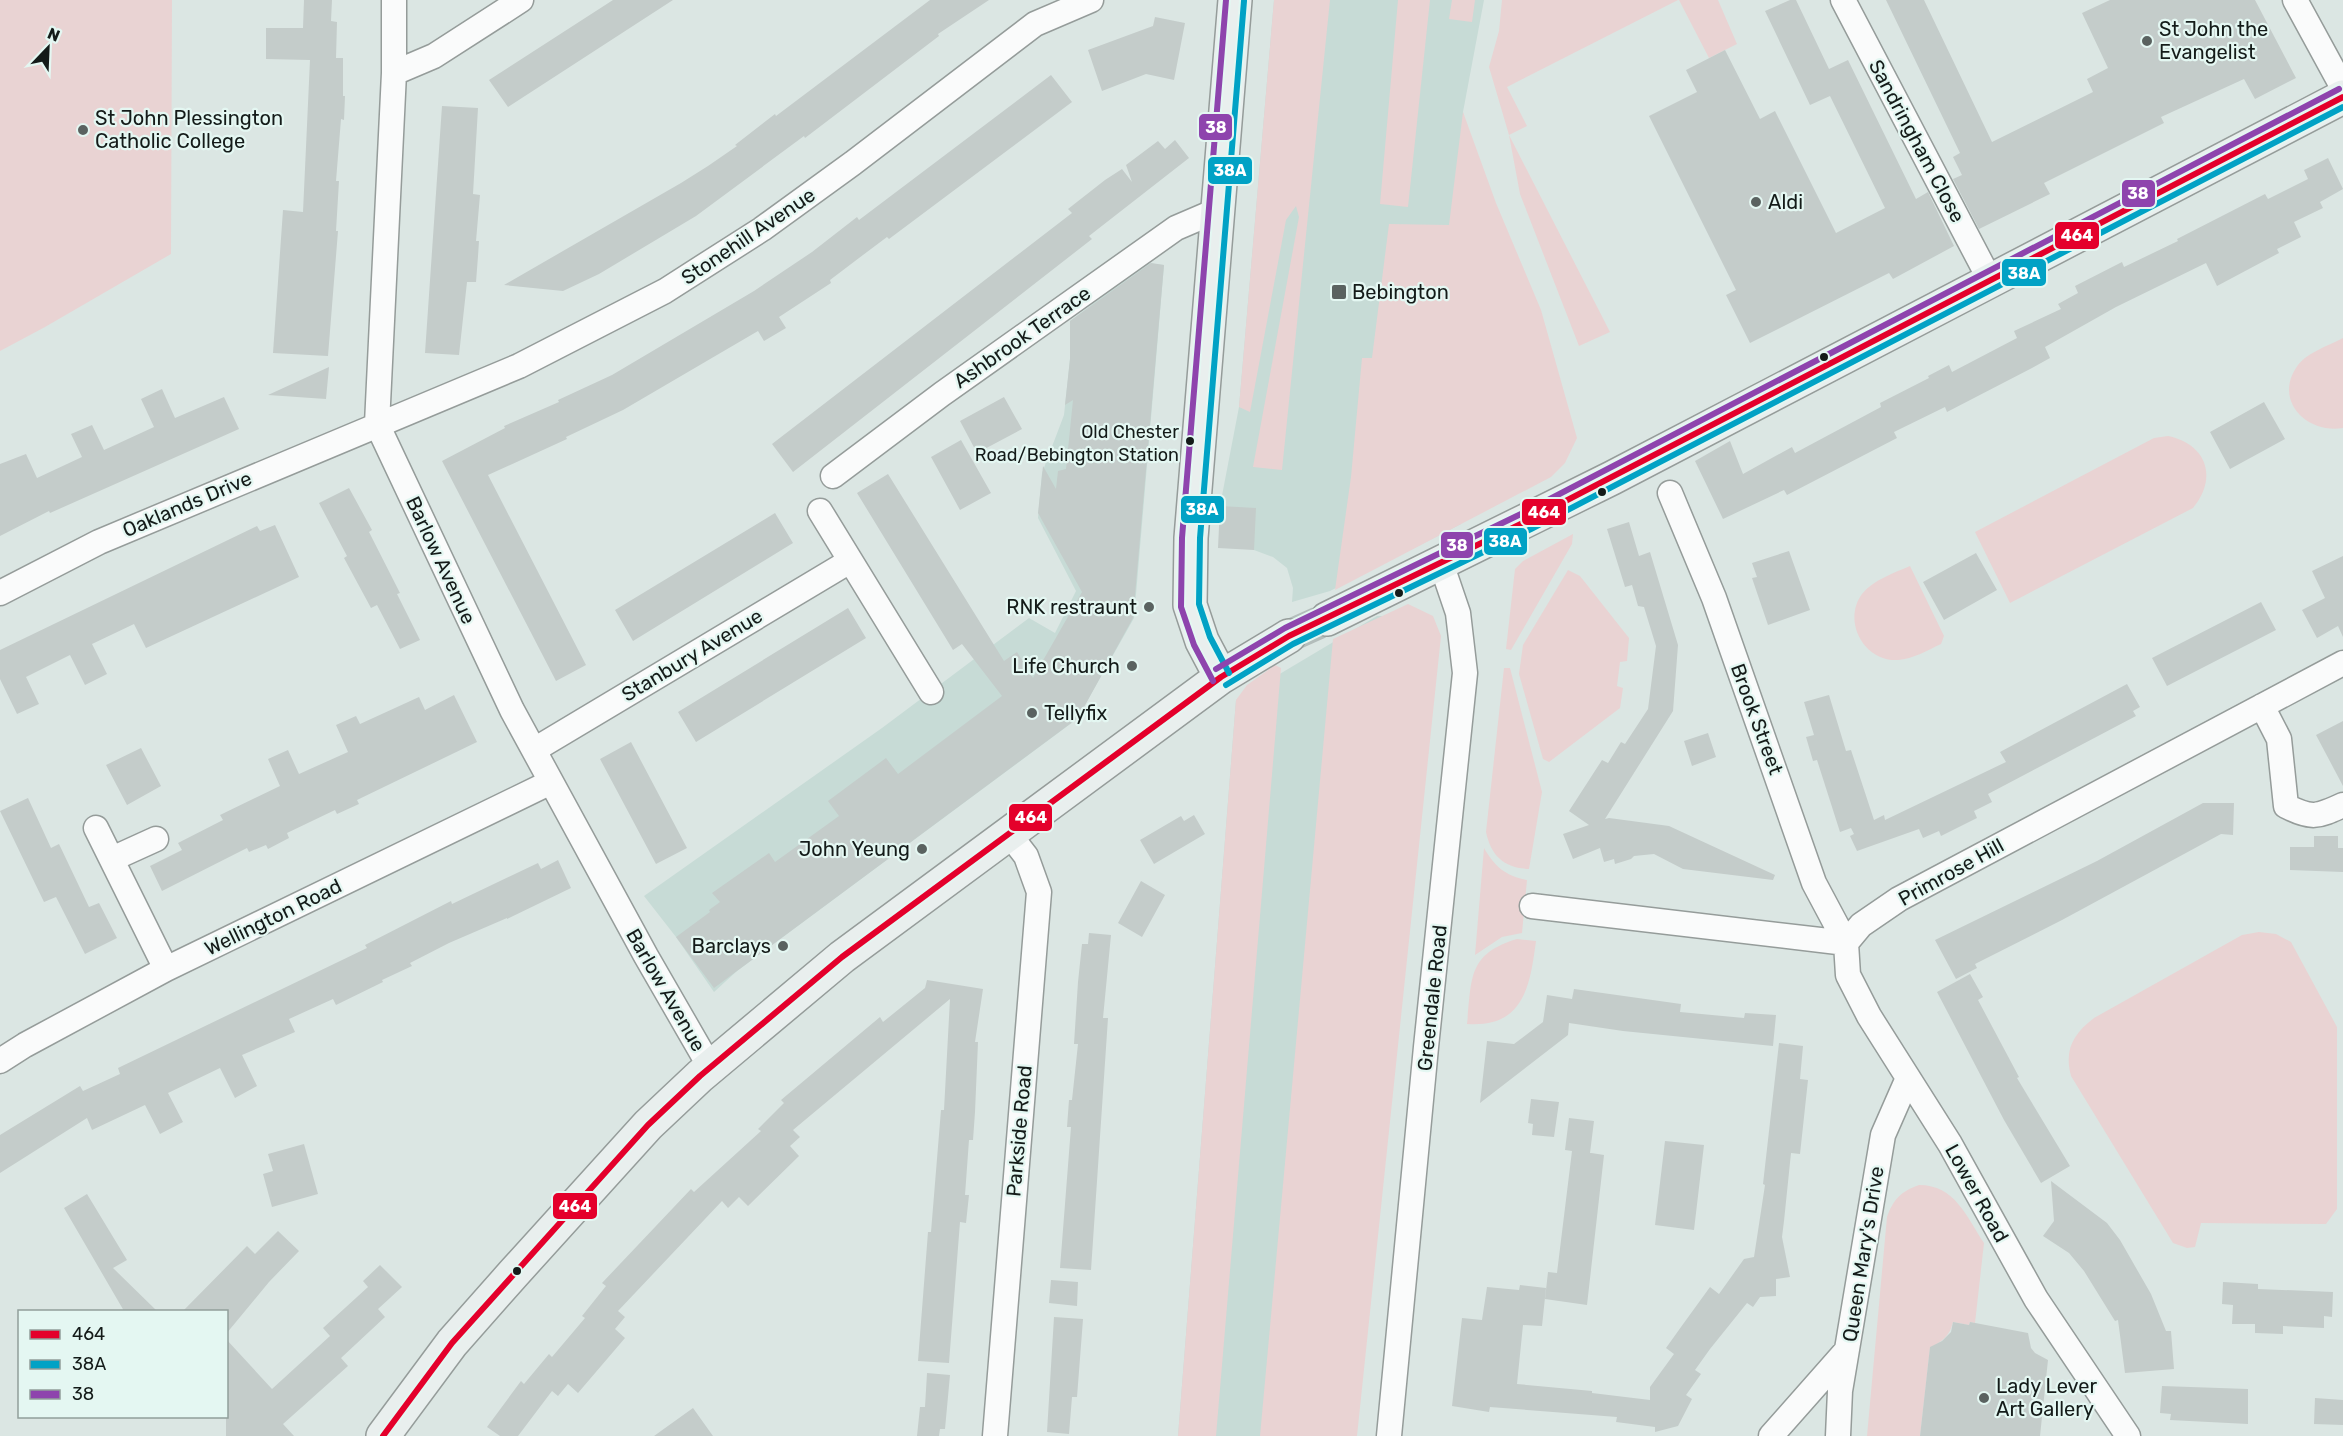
<svg xmlns="http://www.w3.org/2000/svg" width="2343" height="1436" font-family="Rubik,sans-serif">
	<rect width="100%" height="100%" fill="#dbe6e3"/>
	<path fill="#c7dbd6" d="M1274 0H1484L1463 112 1484 240 1461 524 1330 591 1292 602 1293 588 1287 568 1273 557 1254 550 1220 506 1239 407Z
		M1146 263 1164 265 1134 618 1077 719 737 971 714 992 676 937 644 896 882 728 1029 618 1055 633 1076 591 1038 518 1042 473 1064 415 1070 359V321Z
		M1377 616H1393L1352 1436H1178L1236 700Z"/>
	<path fill="#e9d3d3" d="M0 0H172L171 254 45 327 0 351Z
		M1274 0H1330L1282 470 1253 467 1299 217 1296 206 1286 220 1250 412 1239 407Z
		M1398 0H1430L1408 207 1380 204Z
		M1452 0H1475L1472 22 1449 19Z
		M1502 0H1678L1507 87 1527 126 1509 135 1610 332 1579 346 1520 194 1509 135 1489 67 1499 31Z
		M1679 0H1718L1737 44 1709 58Z
		M1463 112 1496 203 1541 310 1577 438 1565 463 1551 477 1335 590 1351 477 1362 358H1372L1389 224 1449 225Z
		M2343 338V428C2308 434 2274 402 2296 368 2305 353 2328 346 2343 338Z
		M2168 436C2207 444 2218 478 2193 508L2010 603 1975 532 2154 438Z
		M1573 534 1572 544 1511 650 1506 649 1515 569 1523 561Z
		M1910 566 1944 636 1941 644C1928 650 1913 659 1898 660 1864 662 1842 621 1862 594 1873 580 1894 573 1910 566Z
		M1568 570 1580 576 1629 638 1627 661 1620 662 1617 686 1623 688 1620 708 1549 762 1543 759 1519 674 1523 645Z
		M1408 604 1433 616 1441 636 1357 1436H1260L1333 639Z
		M1275 665 1281 668 1216 1436H1178L1236 700 1247 685Z
		M1504 668H1510L1542 792 1529 869C1504 868 1491 856 1486 832Z
		M1484 848C1495 867 1506 876 1527 880L1522 933 1502 937 1475 955Z
		M2259 932 2276 934 2291 942 2337 1027V1209L2326 1224 2201 1223 2195 1247 2187 1248 2173 1243 2071 1076C2064 1050 2073 1034 2094 1018L2242 935Z
		M1517 939 1536 941C1530 986 1524 1028 1467 1024 1472 979 1467 954 1517 939Z
		M1919 1185C1955 1185 1966 1216 1984 1243L1975 1323 1970 1322 1969 1325 1953 1322C1950 1336 1942 1341 1930 1348L1920 1436H1867L1887 1217C1893 1200 1901 1191 1919 1185Z"/>
	<path fill="#c4ccca" d="M304 0H332L331 21 337 22 336 58H343V96H345L344 120 341 119 336 181H339L336 231H338L328 356 273 353 283 210 303 212 310 60 266 59V28H303Z
		M613 0H673L508 107 489 80Z
		M930 0H989L938 34 939 36 805 138 804 136 696 216 599 274 563 291 504 285 681 183 708 166 737 146 735 145 775 114 776 116Z
		M1790 0H1796L1829 69 1848 60 1916 199 1928 192 1954 246 1893 279 1889 273 1750 343 1726 295 1736 290 1649 116 1697 92 1686 70 1725 50 1760 119 1775 111 1836 233 1885 208 1830 96 1810 105 1765 11Z
		M1886 0H1924L1992 142 2093 92 2087 79 2108 68 2082 13 2110 0H2255L2296 78 2255 99 2244 79 2161 117 2164 123 2044 183 2050 194 1979 229 1953 179 1962 175 1953 157 1960 153Z
		M1155 17 1185 23 1174 80 1146 74 1102 91 1088 50 1153 26Z
		M1051 75 1072 102 889 239 887 237 859 258 830 280 831 283 779 317 786 328 764 341 758 331 623 410 566 437 567 439 488 475 586 665 556 681 442 461 505 428 504 426 559 402 558 400 612 375 754 291 812 252 857 217 859 220Z
		M442 106 478 108 473 194 480 195 476 241H479L478 256 476 282H467L459 355 425 353Z
		M1175 140 1189 158 1089 236 1092 239 793 472 772 444 1072 213 1068 209 1105 180 1122 169 1132 182 1126 165 1158 141 1165 149Z
		M2328 158 2343 189 2320 202 2323 208 2294 222 2301 237 2277 249 2279 253 2217 286 2206 263 2116 307 2045 347 2050 358 2032 368 1947 412 1945 407 1894 432 1897 438 1787 495 1784 490 1723 519 1695 461 1730 441 1743 474 1792 447 1795 453 1881 407 1880 403 1929 378 1928 376 1949 365 1952 372 2017 338 2014 331 2061 309 2058 304 2078 293 2075 286 2122 262 2124 267 2178 241 2177 239 2265 194 2268 199 2308 179 2304 170Z
		M1151 263 1164 265 1133 618 1078 718 714 988 676 937 710 912 709 910 720 902 712 893 769 853 775 862 839 816 828 801 886 758 898 774 1002 696 962 644 953 650 857 493 888 474 1004 661 1017 652 1033 678 1082 592 1038 513 1043 466 1056 489 1058 471 1066 469 1073 400 1065 405 1070 359V321Z
		M329 367 326 399 268 395Z
		M162 389 175 418 224 397 239 429 50 513 49 511 0 536V464L26 454 37 478 82 457 71 434 92 425 104 450 154 427 141 399Z
		M1004 397 1022 429 977 453 960 421Z
		M2264 402 2285 439 2230 469 2210 432Z
		M961 440 991 493 960 510 931 457Z
		M349 488 372 530 369 532 400 593 397 594 420 640 400 649 377 605 371 608 344 558 347 556 319 503Z
		M1220 506 1256 508 1254 550 1218 548Z
		M775 513 793 543 633 641 615 610Z
		M1629 522 1639 556 1650 552 1678 645 1673 711 1605 819 1609 818 1669 826 1775 875 1773 880 1683 869 1654 854 1634 856 1631 859 1615 864 1614 859 1604 862 1600 848 1573 859 1563 834 1589 825 1569 811 1602 760 1608 763 1621 742 1625 744 1648 709 1656 646 1644 607 1638 606 1632 585 1625 587 1607 529Z
		M275 525 299 577 146 648 134 624 92 644 107 674 85 685 70 655 26 677 39 704 17 714 0 679V650L257 526 260 531Z
		M1789 551 1810 610 1768 625 1752 578 1757 577 1752 563Z
		M1976 553 1997 590 1944 620 1923 582Z
		M2343 556V637L2338 626 2317 638 2302 610 2325 598 2312 571Z
		M2261 602 2276 630 2167 686 2152 658Z
		M848 608 866 638 696 742 678 712Z
		M2127 684 2140 707 2133 711 2136 716 1988 794 1992 802 1974 811 1977 818 1941 836 1939 831 1923 838 1919 829 1857 851 1850 836 1854 834 1851 828 1840 832 1817 760 1813 761 1806 737 1814 735 1804 702 1829 695 1846 751 1851 750 1874 820 1884 815 1885 820 2006 762 2000 752Z
		M454 695 477 742 357 800 359 804 337 814 335 810 287 833 289 838 268 849 266 845 249 852 247 848 162 891 150 866 182 850 178 843 223 820 220 815 280 786 268 759 288 750 299 774 348 752 336 725 356 716 360 724 419 697 425 710Z
		M2343 721V786L2316 735Z
		M1708 733 1716 757 1692 766 1684 741Z
		M631 742 687 848 656 864 600 759Z
		M141 748 161 786 127 805 106 765Z
		M28 798 51 848 59 844 89 907 99 903 117 938 85 954 56 897 44 902 0 811Z
		M2203 803H2234L2233 835 2221 834 2062 920 1975 964 1977 968 1956 979 1935 940 2097 861Z
		M1194 815 1205 834 1154 864 1140 840 1181 816 1184 821Z
		M2314 836H2338V848H2343V872L2290 870V847H2314Z
		M558 860 571 888 507 919V918L449 943 410 963 412 966 382 980 383 982 336 1005 333 999 289 1019 295 1032 242 1055 257 1086 235 1098 220 1068 168 1093 183 1122 160 1134 145 1105 92 1130 87 1118 0 1173V1135L80 1086 83 1091 120 1074 118 1068 367 948 365 945 451 901 452 904 538 863 541 869Z
		M1141 881 1165 895 1142 937 1118 923Z
		M1089 933 1111 935 1103 1018H1108L1091 1270 1060 1268 1071 1127H1067L1069 1100H1072L1078 1044H1074L1078 982 1082 944H1088Z
		M1970 974 1983 997 1978 1000 2019 1077 2017 1078 2070 1166 2041 1183 2004 1120 1937 992Z
		M927 980 983 989 975 1042H978L975 1112 973 1140H969L965 1195H969L966 1223 960 1222 949 1363 918 1361 928 1232H931L941 1110H944L950 999 793 1130 800 1137 790 1146 799 1156 748 1206 739 1197 728 1208 722 1201 618 1311 625 1317 615 1329 625 1338 578 1393 568 1384 558 1396 552 1391 518 1436H500L487 1427 521 1381 524 1384 549 1354 552 1357 585 1318 582 1316 606 1286 602 1283 691 1189 694 1192 761 1131 758 1129 784 1103 781 1100 880 1017 883 1022 925 988Z
		M1574 989 1681 1004 1680 1012 1744 1018 1745 1013 1776 1015 1773 1046 1623 1031 1569 1023 1568 1035 1480 1103 1487 1041 1514 1044 1543 1022 1547 995 1572 999Z
		M1779 1043 1803 1046 1800 1079 1808 1080 1800 1154 1791 1153 1784 1221 1782 1237 1790 1277 1776 1279V1296L1760 1297 1753 1307 1747 1303 1710 1349 1695 1370 1701 1374 1686 1395 1692 1399 1678 1426 1655 1432V1427L1616 1422 1617 1417 1490 1407 1489 1412 1452 1406 1462 1318 1482 1320 1487 1287 1519 1290 1520 1285 1546 1288 1542 1326 1523 1325 1517 1384 1592 1391V1393L1650 1400V1387L1674 1354 1666 1348 1681 1327 1710 1287 1719 1294 1744 1259 1754 1257 1765 1185 1763 1184Z
		M1531 1099 1559 1102 1554 1137 1532 1135 1533 1124 1528 1123Z
		M1569 1118 1594 1121 1590 1153 1579 1151 1604 1155 1587 1305 1545 1299 1548 1272 1557 1273 1572 1151 1565 1150Z
		M1665 1141 1704 1145 1694 1230 1655 1225Z
		M304 1144 318 1194 272 1207 263 1174 273 1171 268 1154Z
		M2051 1181 2107 1223 2120 1240 2151 1294 2166 1331H2171L2174 1369 2125 1373 2118 1320 2115 1321 2084 1271 2069 1253 2043 1236 2054 1221Z
		M87 1194 127 1260 113 1268 157 1311H124L64 1208Z
		M278 1231 299 1251 269 1282 226 1334V1311H183L247 1246 255 1254Z
		M380 1265 402 1287 378 1309 385 1317 341 1358 348 1366 283 1424 294 1436H226V1339L272 1389 330 1336 323 1328 368 1287 363 1281Z
		M1051 1280 1078 1282 1077 1306 1049 1303Z
		M2223 1282 2258 1284V1289L2333 1292 2332 1317 2324 1316V1328L2283 1326V1334L2255 1333V1324H2232L2233 1305 2222 1304Z
		M1054 1317 1083 1319 1077 1397H1072L1069 1434 1047 1432Z
		M1953 1322 1969 1325 1970 1322 2028 1333 2031 1348 2035 1353 2048 1360 2040 1436H1920L1930 1347 1942 1341 1951 1332Z
		M927 1373 950 1375 945 1429H940L939 1436H917L920 1407H925Z
		M2162 1386 2248 1389V1424L2170 1420 2171 1414 2160 1413Z
		M2315 1398 2343 1400V1425L2314 1424Z
		M693 1408 713 1436H654Z"/>
	<g fill="none" stroke-linecap="round" stroke-linejoin="round">
		<path stroke="#b3bdbb" stroke-width="33" stroke-dasharray="33 16" stroke-linecap="butt" d="M1289 636 1327 619"/>
		<g stroke="#959c9a" stroke-width="27">
			<path id="street" d="M394 0V73L377 424 512 710 646 956 710 1067
				M1843 0 1991 282
				M2295 0 2343 88
				M394 73 434 56 521 0
				M833 476 942 394 1176 228 1218 210
				M1670 493 1714 598 1814 883 1846 943 1848 975 1869 1016 1950 1144 2036 1299 2128 1436
				M820 511 931 692
				M0 593 99 542 519 366 665 291 762 229 853 163 1035 24 1091 0
				M2262 706 2279 739 2286 806C2312 819 2317 817 2343 805
				M534 750 850 561
				M96 828 166 969
				M112 859 156 839
				M1532 906 1846 943 1861 925 1899 899 2343 663
				M0 1061 25 1045 166 969 551 782
				M995 1436 1039 892 1026 856 1009 834
				M1389 1436 1426 1047 1465 673 1458 613 1441 563
				M1771 1436 1847 1350
				M1838 1436 1840 1391 1883 1135 1908 1078"/>
		</g>
		<g stroke="#959c9a" stroke-width="36">
			<path id="secondary" d="M1327 619 1612 478 2343 97
				M1221 677 1202 641 1190 605 1191 538 1235 0
				M383 1436 452 1343 513 1274 648 1125 700 1076 842 957 1221 677 1289 636"/>
		</g>
		<use href="#street" stroke="#fafbfb" stroke-width="24"/>
		<use href="#secondary" stroke="#e9efee" stroke-width="33"/>
		<g stroke="#e4f7f2" stroke-width="10">
			<path id="bus-1" d="M383 1436 452 1343 648 1125 700 1076 842 957 1221 677 1289 636 1527 521 2343 97"/>
		</g>
		<g stroke="#e4f7f2" stroke-width="10">
			<path id="bus-2" d="M1229 673 1210 637 1199 604 1200 538 1244 1
				M1226 685 1293 644 1531 529 2343 107"/>
		</g>
		<g stroke="#e4f7f2" stroke-width="10">
			<path id="bus-3" d="M1216 669 1285 628 1523 513 2339 89
				M1213 681 1194 645 1181 607 1182 538 1226 0"/>
		</g>
		<use href="#bus-1" stroke="#e4002b" stroke-width="6"/>
		<use href="#bus-2" stroke="#01a2c5" stroke-width="6"/>
		<use href="#bus-3" stroke="#8e44ad" stroke-width="6"/>
	</g>
	<g fill="#5a6260" stroke="#e4f7f2" stroke-width="2">
		<circle cx="2147" cy="41" r="6"/>
		<circle cx="83" cy="130" r="6"/>
		<circle cx="1756" cy="202" r="6"/>
		<rect x="1331" y="284" width="16" height="16" rx="3"/>
		<circle cx="1149" cy="607" r="6"/>
		<circle cx="1132" cy="666" r="6"/>
		<circle cx="1032" cy="713" r="6"/>
		<circle cx="922" cy="849" r="6"/>
		<circle cx="783" cy="946" r="6"/>
		<circle cx="1984" cy="1398" r="6"/>
	</g>
	<g fill="#141b19" stroke="#e4f7f2" stroke-width="2">
		<circle cx="1824" cy="357" r="5"/>
		<circle cx="1190" cy="441" r="5"/>
		<circle cx="1602" cy="492" r="5"/>
		<circle cx="1399" cy="593" r="5"/>
		<circle cx="517" cy="1271" r="5"/>
	</g>
	<g text-anchor="middle" stroke-width="4.5" stroke-linejoin="round" paint-order="stroke">
		<g font-size="18" fill="#141b19" stroke="#e4f7f2" text-anchor="end">
			<text x="1179" y="438">Old Chester<tspan x="1179" dy="23">Road/Bebington Station</tspan></text>
		</g>
		<g font-size="20" fill="#141b19" stroke="#e4f7f2" text-anchor="start">
			<text x="2159" y="36">St John the<tspan x="2159" dy="23">Evangelist</tspan></text>
			<text x="95" y="125">St John Plessington<tspan x="95" dy="23">Catholic College</tspan></text>
			<text x="1768" y="209">Aldi</text>
			<text x="1352" y="299">Bebington</text>
			<text x="1137" y="614" text-anchor="end">RNK restraunt</text>
			<text x="1120" y="673" text-anchor="end">Life Church</text>
			<text x="1044" y="720">Tellyfix</text>
			<text x="910" y="856" text-anchor="end">John Yeung</text>
			<text x="771" y="953" text-anchor="end">Barclays</text>
			<text x="1996" y="1393">Lady Lever<tspan x="1996" dy="23">Art Gallery</tspan></text>
		</g>
		<g font-size="20" fill="#141b19" stroke="#e4f7f2">
			<text transform="translate(1917 141) rotate(62)" y="7">Sandringham Close</text>
			<text transform="translate(748 236) rotate(-34)" y="7">Stonehill Avenue</text>
			<text transform="translate(1022 337) rotate(-35)" y="7">Ashbrook Terrace</text>
			<text transform="translate(187 504) rotate(-23)" y="7">Oaklands Drive</text>
			<text transform="translate(441 560) rotate(65)" y="7">Barlow Avenue</text>
			<text transform="translate(692 655) rotate(-31)" y="7">Stanbury Avenue</text>
			<text transform="translate(1757 719) rotate(70)" y="7">Brook Street</text>
			<text transform="translate(1951 872) rotate(-29)" y="7">Primrose Hill</text>
			<text transform="translate(273 917) rotate(-26)" y="7">Wellington Road</text>
			<text transform="translate(666 990) rotate(60)" y="7">Barlow Avenue</text>
			<text transform="translate(1432 998) rotate(-84)" y="7">Greendale Road</text>
			<text transform="translate(1019 1131) rotate(-85)" y="7">Parkside Road</text>
			<text transform="translate(1977 1193) rotate(61)" y="7">Lower Road</text>
			<text transform="translate(1863 1254) rotate(-81)" y="7">Queen Mary's Drive</text>
		</g>
	</g>
	<g stroke="#e4f7f2" stroke-width="2">
		<rect x="1198" y="113" width="35" height="28" rx="6" fill="#8e44ad"/>
		<rect x="1207" y="156" width="46" height="29" rx="6" fill="#01a2c5"/>
		<rect x="2121" y="179" width="35" height="29" rx="6" fill="#8e44ad"/>
		<rect x="2054" y="221" width="46" height="29" rx="6" fill="#e4002b"/>
		<rect x="2001" y="258" width="46" height="29" rx="6" fill="#01a2c5"/>
		<rect x="1180" y="495" width="45" height="29" rx="6" fill="#01a2c5"/>
		<rect x="1521" y="498" width="46" height="28" rx="6" fill="#e4002b"/>
		<rect x="1483" y="527" width="45" height="29" rx="6" fill="#01a2c5"/>
		<rect x="1440" y="531" width="34" height="28" rx="6" fill="#8e44ad"/>
		<rect x="1008" y="803" width="45" height="29" rx="6" fill="#e4002b"/>
		<rect x="552" y="1192" width="46" height="28" rx="6" fill="#e4002b"/>
	</g>
	<g font-size="16" text-anchor="middle" font-weight="bold" fill="#fff">
		<text x="1216" y="133">38</text>
		<text x="1230" y="176">38A</text>
		<text x="2138" y="199">38</text>
		<text x="2077" y="241">464</text>
		<text x="2024" y="279">38A</text>
		<text x="1202" y="515">38A</text>
		<text x="1544" y="518">464</text>
		<text x="1505" y="547">38A</text>
		<text x="1457" y="551">38</text>
		<text x="1031" y="823">464</text>
		<text x="575" y="1212">464</text>
	</g>
	<rect x="18" y="1310" width="210" height="108" fill="#e4f7f2" stroke="#919f9b" stroke-width="1.5"/>
	<rect x="30" y="1330" width="30" height="9" fill="#e4002b" stroke="#919f9b" stroke-width="1.5"/>
	<text x="72" y="1340" font-size="18" fill="#141b19">464</text>
	<rect x="30" y="1360" width="30" height="9" fill="#01a2c5" stroke="#919f9b" stroke-width="1.5"/>
	<text x="72" y="1370" font-size="18" fill="#141b19">38A</text>
	<rect x="30" y="1390" width="30" height="9" fill="#8e44ad" stroke="#919f9b" stroke-width="1.5"/>
	<text x="72" y="1400" font-size="18" fill="#141b19">38</text>
	<g transform="translate(48 48) rotate(23)" stroke="#e4f7f2" stroke-width="4.5" paint-order="stroke">
	<path d="M0-4.5L10 22L0 15L-10 22Z" fill="#141b19"/>
	<text y="-9" font-size="16" font-weight="bold" text-anchor="middle" fill="#141b19">N</text>
	</g>
</svg>
